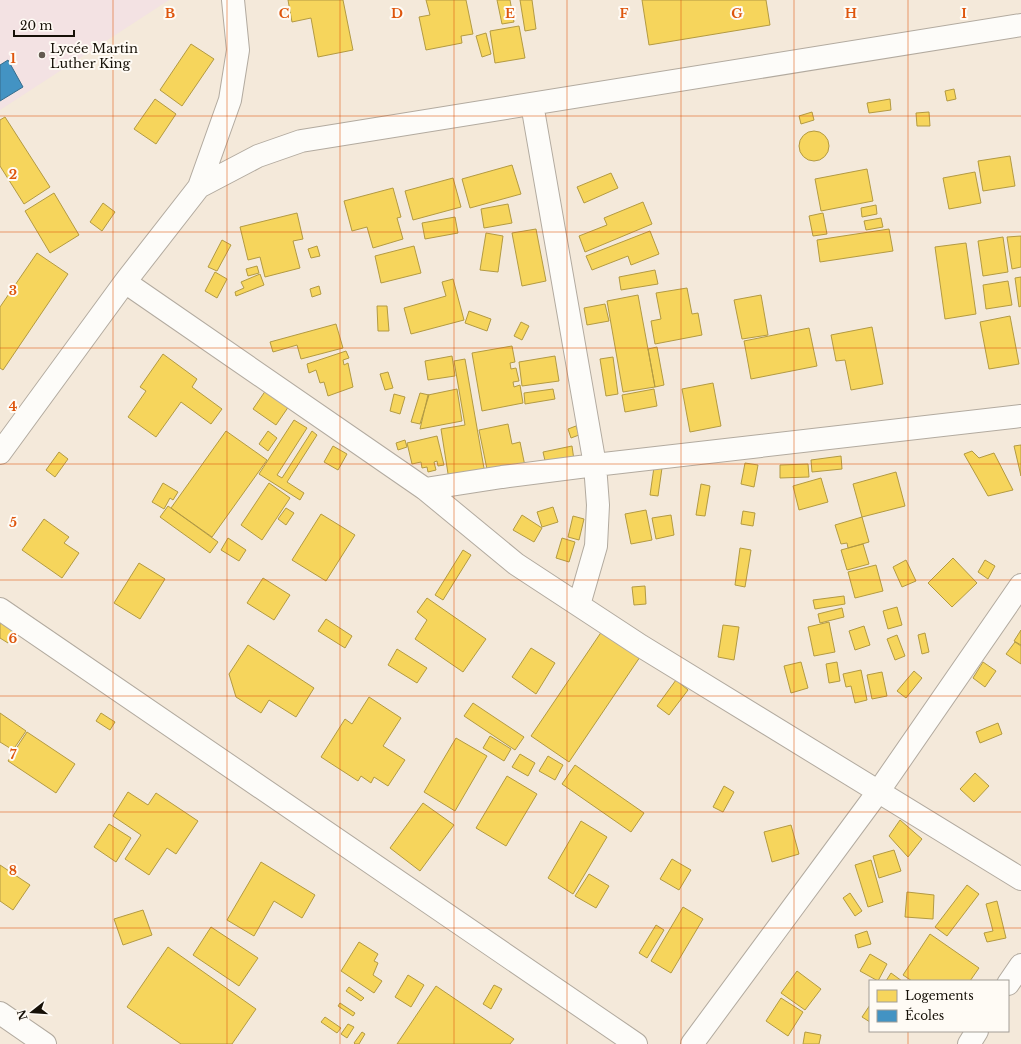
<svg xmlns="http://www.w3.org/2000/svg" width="1021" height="1044" font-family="'Libre Baskerville',serif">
	<rect width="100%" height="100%" fill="#f4e9da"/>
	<path fill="#f3e2e3" d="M0 0H169L0 110Z"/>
	<path fill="#f6d55c" stroke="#b39a42" d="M288 0H343L353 50 318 57 311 18 292 22Z
		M426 0H466L473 34 461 36 462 43 426 50 419 17 430 15Z
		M497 0H510L514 22 502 24Z
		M520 0H532L536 29 525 31Z
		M642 0H766L770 25 649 45Z
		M519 26 525 58 495 63 490 31Z
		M486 33 491 54 482 57 476 36Z
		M191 44 214 59 182 106 160 90Z
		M954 89 956 99 947 101 945 91Z
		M155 99 176 114 156 144 134 129Z
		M890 99 891 110 869 113 867 103Z
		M812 112 814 120 801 124 799 116Z
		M929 112 930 126H917L916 113Z
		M5 117 50 187 24 204 0 166V120Z
		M799 146a15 15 0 1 1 30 0a15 15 0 1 1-30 0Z
		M1010 156 1015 186 983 191 978 161Z
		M512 165 521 194 470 208 462 179Z
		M867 169 873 201 821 211 815 179Z
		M975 172 981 203 949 209 943 178Z
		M611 173 618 188 584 203 577 187Z
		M453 178 461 207 413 220 405 191Z
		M393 188 401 217 397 218 403 239 373 248 367 227 352 231 344 201Z
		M54 193 79 235 50 253 25 211Z
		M643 202 652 224 585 252 579 236 607 225 604 218Z
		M103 203 115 212 102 231 90 222Z
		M508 204 512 223 484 228 481 209Z
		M876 205 877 214 862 217 861 208Z
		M297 213 303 239 293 241 300 268 265 277 260 257 248 260 240 227Z
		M823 213 827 234 813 236 809 216Z
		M455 217 458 233 425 239 422 223Z
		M881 218 883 227 866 230 864 221Z
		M536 229 546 281 522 286 512 233Z
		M889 229 893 251 820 262 817 240Z
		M650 231 659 254 631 265 628 256 592 270 586 256Z
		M486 233 503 236 498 272 480 270Z
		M1021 236V267L1012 269 1007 237Z
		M1003 237 1008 272 983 276 978 241Z
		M222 240 231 245 217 271 208 267Z
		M966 243 976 314 945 319 935 247Z
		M317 246 320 256 311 258 308 249Z
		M414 246 421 273 381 283 375 256Z
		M37 253 68 274 3 370 0 368V307Z
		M257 266 259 273 248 276 246 269Z
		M655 270 658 284 621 290 619 277Z
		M215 272 227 279 217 298 205 291Z
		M260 274 264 285 236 296 235 292 244 288 241 282Z
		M1021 277V306L1019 307 1015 278Z
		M453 279 464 320 411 334 404 308 446 296 442 282Z
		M1008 281 1012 305 986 309 983 285Z
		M319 286 321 294 312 297 310 289Z
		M687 288 692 314 698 313 702 335 655 344 651 321 661 319 656 293Z
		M638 295 655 387 623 392 607 301Z
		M761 295 768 335 742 339 734 300Z
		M605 304 609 321 587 325 584 308Z
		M377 306H387L389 331H378Z
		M469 311 491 319 487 331 465 323Z
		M1010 316 1019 364 989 369 980 322Z
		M521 322 529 326 522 340 514 336Z
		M336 324 343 348 301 359 297 345 273 352 270 342Z
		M872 327 883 384 851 390 845 360 836 361 831 335Z
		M809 328 817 366 751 379 744 341Z
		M512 346 515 362 510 363 511 369 516 368 519 381 513 382 514 387 520 385 523 403 482 411 472 353Z
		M657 347 664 385 655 387 648 349Z
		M346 351 349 358 343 360 344 365 348 363 353 387 328 396 324 382 320 383 316 370 309 373 307 364Z
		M163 354 197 379 192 387 222 409 211 424 181 402 156 437 128 417 146 391 140 387Z
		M452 356 455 376 428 380 425 361Z
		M555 356 559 381 522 386 519 362Z
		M613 357 618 394 606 396 600 359Z
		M465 359 485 474 449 480 441 429 465 425 454 361Z
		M388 372 393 388 385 390 380 374Z
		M713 383 721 426 690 432 682 389Z
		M457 389 462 421 420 429 428 395Z
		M553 389 555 399 525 404 524 393Z
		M654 389 657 406 625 412 622 395Z
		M266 390 289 406 276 425 253 409Z
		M420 393 429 395 420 424 411 422Z
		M394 394 405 397 400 414 390 411Z
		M294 420 307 428 277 475 282 478 312 431 317 435 287 482 304 493 300 500 259 474Z
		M508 424 512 444 520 442 526 471 489 479 479 430Z
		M576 426 579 435 571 438 568 429Z
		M226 431 267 460 212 537 171 508Z
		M268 431 277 438 268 451 259 444Z
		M437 436 444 465 438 466 437 461 434 462 436 470 428 472 427 467 422 468 421 462 412 464 407 443Z
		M405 440 407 447 398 450 396 443Z
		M1021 445V476L1014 446Z
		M333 446 347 454 338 470 324 462Z
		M572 446 574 460 546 465 543 452Z
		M972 451 979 458 994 453 1013 490 988 496 964 454Z
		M59 452 68 459 55 477 46 470Z
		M841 456 842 469 812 472 811 460Z
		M745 463 758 465 754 487 741 484Z
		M808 464 809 477 780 478V465Z
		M654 467 662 468 658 496 650 495Z
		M896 472 905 506 862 517 853 484Z
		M821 478 828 502 799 510 793 486Z
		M163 483 178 492 173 500 170 498 164 509 152 502Z
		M269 483 290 498 262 540 241 525Z
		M701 484 710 486 705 516 696 515Z
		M168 506 218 542 210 553 160 517Z
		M553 507 558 522 542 527 537 512Z
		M286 508 294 513 286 525 278 519Z
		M646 510 652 540 631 544 625 514Z
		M743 511 755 513 753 526 741 524Z
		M321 514 355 535 326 581 292 560Z
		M522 515 542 528 534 542 513 530Z
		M671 515 674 535 656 539 652 518Z
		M573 516 584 519 579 540 568 537Z
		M862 517 869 542 848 548 847 543 841 544 835 525Z
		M44 519 69 537 64 543 79 553 62 578 22 550Z
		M228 538 246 550 239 561 221 550Z
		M562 538 575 542 569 562 556 558Z
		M863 544 869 564 847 570 841 550Z
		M740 548 751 550 745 587 735 585Z
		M463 550 471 555 443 600 435 595Z
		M953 558 977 583 952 607 928 583Z
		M906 560 916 581 902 587 893 567Z
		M985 560 995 566 988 579 978 572Z
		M139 563 165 579 140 619 114 603Z
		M876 565 883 591 855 598 848 572Z
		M263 578 290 595 274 620 247 603Z
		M645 586 646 604 634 605 632 587Z
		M844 596 845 604 815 609 813 600Z
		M427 598 486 639 463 672 415 639 427 620 417 612Z
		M897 607 902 625 888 629 883 611Z
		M842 608 844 617 820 623 818 614Z
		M326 619 352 636 345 648 318 631Z
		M0 622 15 630 8 643 0 638Z
		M829 622 835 652 814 656 808 627Z
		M723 625 739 627 734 660 718 657Z
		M864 626 870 645 855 650 849 631Z
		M1021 630V645L1014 641Z
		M602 631 640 657 569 762 531 736Z
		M925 633 929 652 922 654 918 635Z
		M897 635 905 656 895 660 887 639Z
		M1015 642 1021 646V664L1006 654Z
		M248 645 314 688 296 717 269 700 261 713 236 697 229 674Z
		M531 648 555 663 536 694 512 677Z
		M397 649 427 668 417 683 388 665Z
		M801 662 808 688 791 693 784 666Z
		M837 662 840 681 829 683 826 664Z
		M983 662 996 671 985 687 973 678Z
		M861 670 867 700 855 703 851 686 846 687 843 674Z
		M914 671 922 678 906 698 897 691Z
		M882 672 887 696 872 699 867 675Z
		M676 680 688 690 669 715 657 706Z
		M369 697 401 718 383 746 405 760 388 786 374 777 371 783 361 776 358 781 321 757 345 719 352 724Z
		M473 703 524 737 515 750 464 716Z
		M0 713 26 731 13 750 0 742Z
		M101 713 115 722 110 730 96 721Z
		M998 723 1002 734 980 743 976 732Z
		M27 732 75 764 56 793 8 761Z
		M490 736 511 749 504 761 483 748Z
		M456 738 487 756 455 811 424 792Z
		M520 754 535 763 528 776 512 767Z
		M548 756 563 765 555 780 539 771Z
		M575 765 644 813 631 832 562 784Z
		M975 773 989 786 974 802 960 789Z
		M507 776 537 794 506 846 476 828Z
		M724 786 734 792 723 812 713 807Z
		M128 792 148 805 156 793 198 821 176 854 167 848 149 875 125 859 141 835 113 816Z
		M423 803 454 825 420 871 390 848Z
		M900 820 922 839 908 857 889 836Z
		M581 821 607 837 573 894 548 878Z
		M109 824 131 838 116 862 94 847Z
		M791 825 799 854 772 862 764 832Z
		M894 850 901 871 879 878 873 856Z
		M672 859 691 870 679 890 660 879Z
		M871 860 883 902 868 907 855 865Z
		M261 862 315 895 302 918 274 901 254 936 227 920Z
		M0 865 30 885 13 910 0 901Z
		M589 874 609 886 596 908 575 896Z
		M967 885 979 894 947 936 935 927Z
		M907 892 934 895 933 919 905 917Z
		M850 893 862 911 855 916 843 898Z
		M997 901 1006 938 987 942 984 933 993 931 986 904Z
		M683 907 703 919 671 973 651 961Z
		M143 910 152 935 123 945 114 919Z
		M656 925 664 930 647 958 639 953Z
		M211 927 258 958 239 986 193 955Z
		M867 931 871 944 858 948 855 935Z
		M930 934 979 968 970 981H912L903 975Z
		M359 942 378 954 374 961 378 963 373 975 382 981 374 993 341 971Z
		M168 947 256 1009 232 1044H181L127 1007Z
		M870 954 887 964 878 981 860 971Z
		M797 971 821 989 805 1010 781 993Z
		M891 973 902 981H886Z
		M408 975 424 985 411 1007 395 997Z
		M494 985 502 989 491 1009 483 1004Z
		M436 986 514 1039 510 1044H397Z
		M349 987 364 998 361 1001 346 991Z
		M781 998 803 1012 788 1036 766 1021Z
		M340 1003 355 1013 353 1016 338 1006Z
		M870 1005V1022L862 1017Z
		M325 1017 341 1028 337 1033 321 1022Z
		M348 1024 354 1027 347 1038 341 1034Z
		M362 1032 365 1034 359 1044H355L354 1043Z
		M805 1032 821 1035 819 1044H803Z"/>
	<path fill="#4393c3" stroke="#366c8b" d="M8 60 23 87 0 101V65Z"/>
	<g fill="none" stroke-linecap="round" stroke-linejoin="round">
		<g stroke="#b2aa9f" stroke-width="24">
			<path id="minor" d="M532 104 595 465 1021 416
				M199 187 258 156 301 141 1021 25
				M125 282 425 489 516 564 641 646 1021 879
				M0 453 125 282 199 187 230 100 238 50 233 0
				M425 489 502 477 595 465 598 505 596 546 579 605
				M0 609 636 1044
				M1008 984 1021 965
				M0 1013 45 1044
				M692 1044 878 792 1021 585
				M969 1044 977 1031"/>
		</g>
		<use href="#minor" stroke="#fdfcf9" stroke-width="22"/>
	</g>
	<path fill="none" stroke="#de550c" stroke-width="1" stroke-opacity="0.55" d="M113 0V1044M227 0V1044M340 0V1044M454 0V1044M567 0V1044M681 0V1044M794 0V1044M908 0V981M0 116H1021M0 232H1021M0 348H1021M0 464H1021M0 580H1021M0 696H1021M0 812H1021M0 928H1021M908 1031V1044"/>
	<circle fill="#645c51" stroke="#fffbf5" stroke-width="1.5" cx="42" cy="55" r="4"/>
	<g text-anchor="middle" stroke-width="4" stroke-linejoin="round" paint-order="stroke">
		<g font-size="13" fill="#161007" stroke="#fffbf5" text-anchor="start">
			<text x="50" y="53">Lycée Martin<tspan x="50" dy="15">Luther King</tspan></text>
		</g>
	</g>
	<g font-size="13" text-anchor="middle" font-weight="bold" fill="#de550c" stroke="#fffbf5" stroke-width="4" stroke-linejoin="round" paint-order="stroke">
		<text x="170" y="18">B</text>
		<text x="284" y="18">C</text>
		<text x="397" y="18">D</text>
		<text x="510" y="18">E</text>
		<text x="624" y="18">F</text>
		<text x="737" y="18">G</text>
		<text x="851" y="18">H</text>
		<text x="964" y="18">I</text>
		<text x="13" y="63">1</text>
		<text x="13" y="179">2</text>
		<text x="13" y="295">3</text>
		<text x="13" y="411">4</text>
		<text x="13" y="527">5</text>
		<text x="13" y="643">6</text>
		<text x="13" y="759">7</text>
		<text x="13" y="875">8</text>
	</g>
	<rect x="869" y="980" width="140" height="52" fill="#fffbf5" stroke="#a29d96"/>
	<rect x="877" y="990" width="20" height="12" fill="#f6d55c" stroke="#a29d96"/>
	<text x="905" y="1000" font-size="12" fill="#161007">Logements</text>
	<rect x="877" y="1010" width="20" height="12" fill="#4393c3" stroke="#a29d96"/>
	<text x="905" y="1020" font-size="12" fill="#161007">Écoles</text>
	<g transform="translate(32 1012) rotate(253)" stroke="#fffbf5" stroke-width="3" paint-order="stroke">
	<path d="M0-3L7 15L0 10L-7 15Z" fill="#161007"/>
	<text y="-6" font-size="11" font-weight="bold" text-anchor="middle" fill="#161007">N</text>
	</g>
	<path d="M14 30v6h60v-6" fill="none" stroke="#161007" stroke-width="2"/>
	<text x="20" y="30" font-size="12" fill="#161007" stroke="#fffbf5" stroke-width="3" paint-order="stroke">20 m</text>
</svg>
